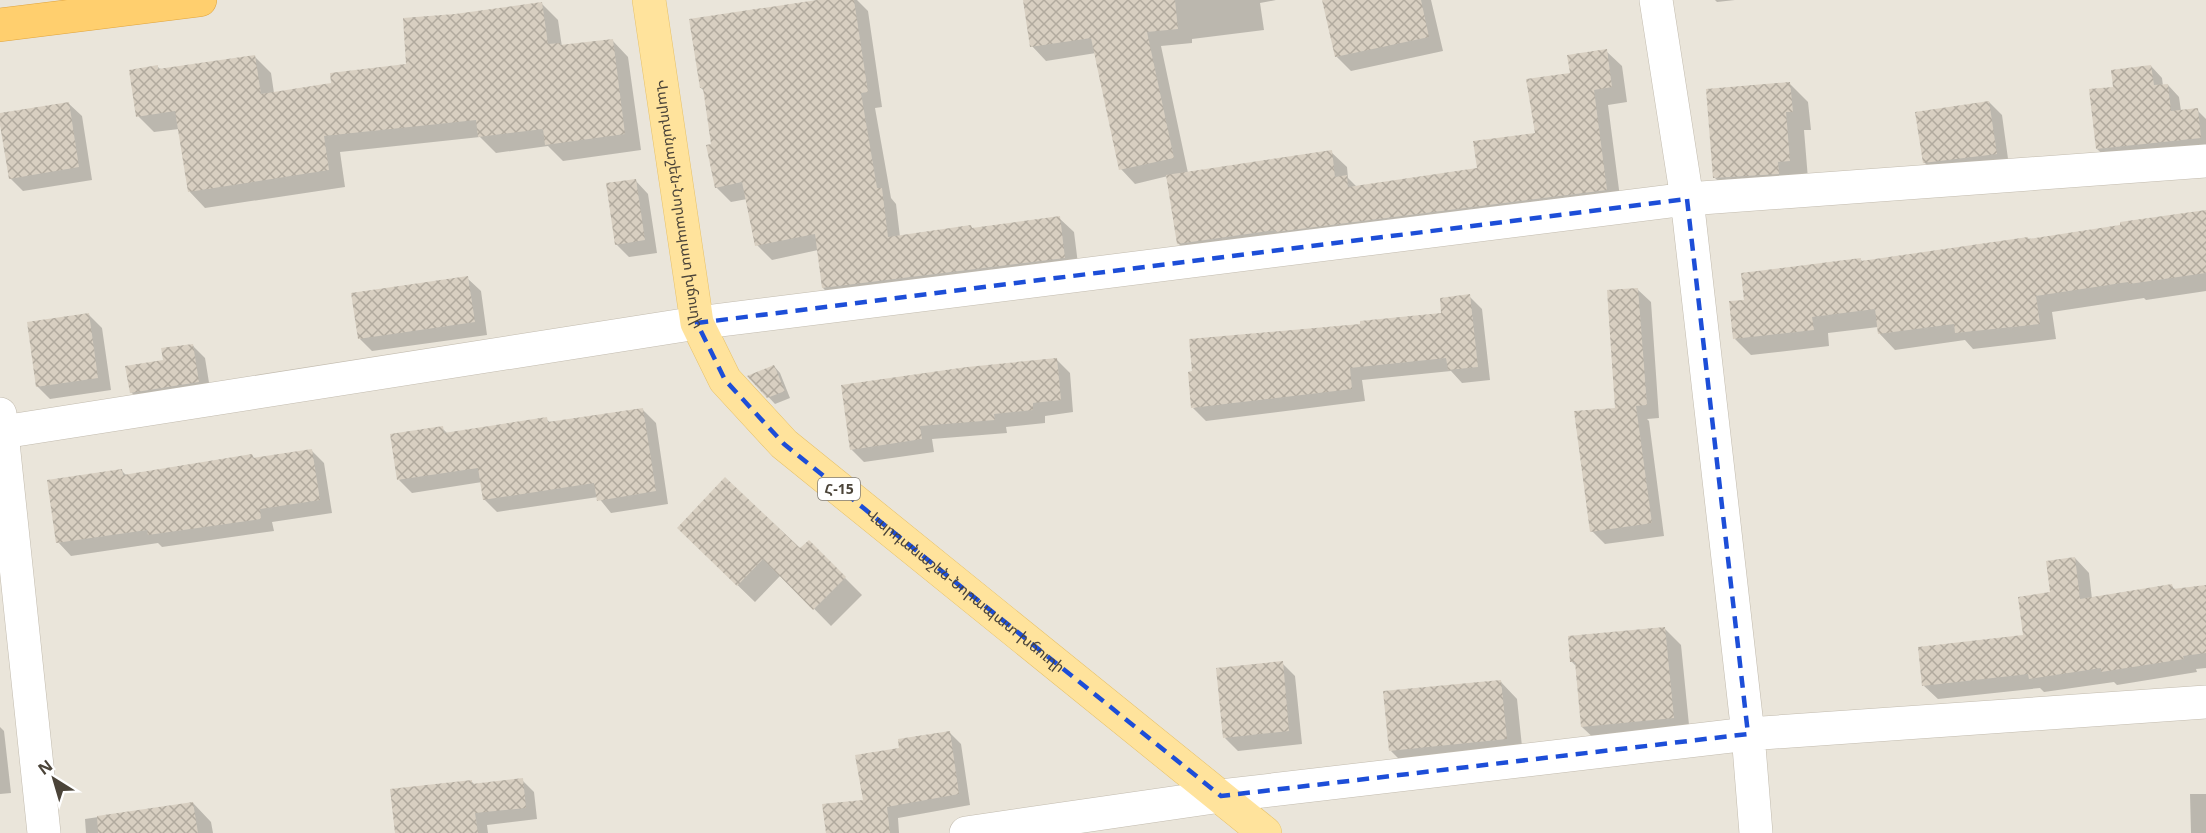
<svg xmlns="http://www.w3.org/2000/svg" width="2206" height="833" font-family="'Noto Sans','Noto Sans Armenian',sans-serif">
	<defs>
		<pattern id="building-cross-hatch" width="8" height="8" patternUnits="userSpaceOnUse" patternTransform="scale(1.5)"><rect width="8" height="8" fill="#d8cfc1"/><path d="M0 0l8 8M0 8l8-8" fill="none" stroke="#b1aa9e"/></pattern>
	</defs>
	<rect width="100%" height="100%" fill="#f6f3ec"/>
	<path fill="#eae5da" d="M0 0H2206V833H0Z"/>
	<path fill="#0003" d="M827 0H857L868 11 882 107 875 108 891 198 896 204 900 237 971 227 974 229 1059 218 1074 232 1079 272 838 303 823 288 818 250 772 260 757 245 747 199 731 202 716 187 713 145 705 92 701 88Z
		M1024 0H1276L1260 3 1264 30 1192 39V43L1161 46 1188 173 1331 152 1347 167 1348 178 1357 187 1479 169 1537 134 1572 74 1606 51 1622 66 1627 102 1608 105 1621 205 1194 259 1178 243 1168 176 1135 184 1121 169 1096 53 1046 61 1032 46Z
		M1324 0H1431L1443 51 1351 71 1336 56Z
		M1715 0H1735L1717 2Z
		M542 4 558 20 562 47 612 40 628 57 641 150 563 161 548 146 496 153 480 137 340 152 345 187 205 208 189 191 179 129 154 132 138 116 158 67 161 70 255 57 271 73 274 93 333 85 408 65 455 16Z
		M2151 66 2162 78 2163 86 2168 85 2179 97 2181 111 2197 110 2206 119V150L2109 160 2097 149 2114 88Z
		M1789 83 1808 102 1811 130H1804L1808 179 1734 196 1715 178Z
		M1989 102 2002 115 2009 166 1937 175 1924 162Z
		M68 103 82 116 92 180 23 191 10 178 0 114Z
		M635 180 648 194 657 253 629 257 616 244Z
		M2206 211V291L2146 300 2144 298 2052 312 2056 339 1973 349 1965 340 1895 350 1879 333 1878 327 1828 333 1829 346 1751 355 1735 339 1746 301 1861 260 1863 262 2028 238 2030 241Z
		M467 278 481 291 487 335 372 351 359 338Z
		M1637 289 1651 302 1659 418 1647 419 1649 421 1664 536 1605 544 1592 531Z
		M1469 296 1482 309 1490 380 1462 383 1451 371 1362 380 1365 401 1206 421 1193 408 1443 314Z
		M89 315 102 328 111 390 50 399 37 386Z
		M192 345 205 358 211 395 144 405 131 392 164 362Z
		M1057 360 1070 373 1073 412 1045 416V423L1006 427 1007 433 932 439 934 452 864 462 851 449Z
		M774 366 780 373 790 398 775 404 750 377Z
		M643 410 656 423 668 504 611 513 598 497 497 512 484 499 482 482 412 493 399 480 442 428 448 434 546 419 551 423Z
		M311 450 324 463 332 513 272 522 274 531 162 547 158 543 71 556 58 542 121 470 127 476 252 455 255 459Z
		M809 542 862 595 831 626 781 575 755 602 696 545 800 550Z
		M2075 558 2089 573 2092 599 2171 586 2176 590 2206 587V668L2196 669 2197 672 2117 685 2114 682 2044 692 2040 688 1938 699 1923 685 2025 636Z
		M1664 628 1681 645 1690 735 1599 743 1582 727 1576 666 1572 662Z
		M1282 663 1295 676 1302 744 1238 751 1225 738Z
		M1500 681 1517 699 1523 756 1408 768 1391 751Z
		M0 727 4 731 11 793 0 794Z
		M950 733 961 744 970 805 898 818 899 833H827L864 801 900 749Z
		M522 780 534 792 537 819 487 825 488 833H397L471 781 475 785Z
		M2190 794H2206V833H2191Z
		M193 803 211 822 213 833H86L85 819Z"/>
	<path fill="url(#building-cross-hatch)" d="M817 0H854L868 92 861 93 877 188H882L888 237 971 225 972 228 1060 216 1065 258 822 288 815 234 755 246 742 182 715 188 706 145 711 144 703 88H700L689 19Z
		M1023 0H1175L1178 29 1147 32 1174 158 1119 170 1091 38 1030 47Z
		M1322 0H1421L1429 37 1335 57Z
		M542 2 548 44 560 43V45L613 39 625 134 545 145 543 129 478 137 476 120 324 136 329 170 188 192 175 111 136 117 129 70 158 65V69L255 55 261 94 331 83 330 73 406 64 403 18 455 14Z
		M1607 49 1612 87 1594 90 1607 190 1276 232V230L1177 244 1166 175 1332 150 1335 177 1347 175 1348 187 1477 168 1473 141 1535 133 1526 79 1570 73 1567 55Z
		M2151 65 2154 85 2168 84 2171 111 2198 108 2201 138 2096 149 2089 89 2113 87 2111 70Z
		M1790 82 1793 112H1786L1790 161 1778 162 1779 174 1713 178 1706 89Z
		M1989 101 1997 154 1923 163 1915 112Z
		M69 102 79 167 9 179 0 125V113Z
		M636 179 645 240 615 245 606 183Z
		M2206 210V273L2129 284 2128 282 2036 296 2040 324 1955 333 1954 324 1878 334 1875 309 1812 317 1814 330 1733 339 1729 301 1744 300 1741 273 1861 258V261L2028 237V239L2120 225V222Z
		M468 276 475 322 358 339 351 293Z
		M1638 288 1647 405 1623 407 1636 406 1652 523 1590 532 1574 411 1615 408 1607 290Z
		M1470 294 1478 367 1448 370 1446 358 1350 368 1352 389 1191 408 1188 372 1192 371 1189 339 1360 324V321L1441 313 1440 298Z
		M89 313 98 378 36 387 27 322Z
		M193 344 199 382 130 393 125 366 163 360 161 348Z
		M1057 358 1061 400 1033 403V410L994 414 995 420 920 426 922 439 850 450 841 385 967 367Z
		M774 365 785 391 767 398 747 376Z
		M643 408 656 491 597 501 594 483 483 500 478 468 397 480 390 434 443 426 444 433 547 417 548 422Z
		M312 449 320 500 260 509 261 519 148 535 147 530 56 543 47 480 122 469 123 475 252 454 253 458Z
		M725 477 800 548 809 540 846 577 813 610 763 559 737 586 677 528Z
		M2075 557 2080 599 2172 584 2173 589 2206 585V653L2183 656 2184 659 2101 672V668L2029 679 2028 674 1922 686 1918 647 2023 635 2018 597 2050 592 2046 561Z
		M1665 627 1674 718 1581 727 1575 662H1570L1568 636Z
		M1283 661 1289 731 1223 738 1216 668Z
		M1501 680 1507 739 1389 751 1383 691Z
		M950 731 959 794 887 807 890 833H826L822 804 863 800 855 755 899 748 898 739Z
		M523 778 526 808 475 813 478 833H395L390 789 472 780V784Z
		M193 802 198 833H98L97 816Z"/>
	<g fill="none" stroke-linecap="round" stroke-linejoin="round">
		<g stroke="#c2bbae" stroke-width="34">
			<path id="street" d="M1656 0 1687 199 1748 734 1756 833
				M0 414 44 833
				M3 432 697 323 1687 199 2206 161
				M966 833 1221 796 1748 734 2206 702"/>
		</g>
		<g stroke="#e6c16a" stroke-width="34">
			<g id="primary">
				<path id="s1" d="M649 0 697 323 725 380 784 444 1265 833"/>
			</g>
		</g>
		<g stroke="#e0a43c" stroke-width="34">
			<path id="highway" d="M0 25 200 0"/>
		</g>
		<use href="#street" stroke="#fff" stroke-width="33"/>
		<use href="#primary" stroke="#ffe39c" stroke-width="33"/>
		<use href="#highway" stroke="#ffcf6e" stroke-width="33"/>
	</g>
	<path fill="none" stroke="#1d4ed8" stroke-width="4.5" stroke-dasharray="12 8" stroke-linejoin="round" d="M1687 199 1748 734 1221 796 784 444 725 380 697 323Z"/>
	<g text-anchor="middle" stroke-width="4.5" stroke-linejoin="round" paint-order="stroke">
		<rect fill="#fff" stroke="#817c74" stroke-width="1.5" x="818" y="478" width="42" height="22" rx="4.5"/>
		<g font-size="14" font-weight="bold" fill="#4b4439">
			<text x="839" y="494">Հ-15</text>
		</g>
		<g font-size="15" fill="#4b4439" stroke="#fff">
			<text dy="5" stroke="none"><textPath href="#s1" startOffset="206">Վարդանաշեն-Նորապատ խճուղի</textPath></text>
			<text dy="5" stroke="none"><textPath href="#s1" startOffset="710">Վարդանաշեն-Նորապատ խճուղի</textPath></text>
		</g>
	</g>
	<g transform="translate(54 779) rotate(323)" stroke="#ffffff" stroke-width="4.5" paint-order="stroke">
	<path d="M0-4.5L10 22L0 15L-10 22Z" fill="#4b4439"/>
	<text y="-9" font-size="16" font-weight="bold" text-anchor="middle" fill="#4b4439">N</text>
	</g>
</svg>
